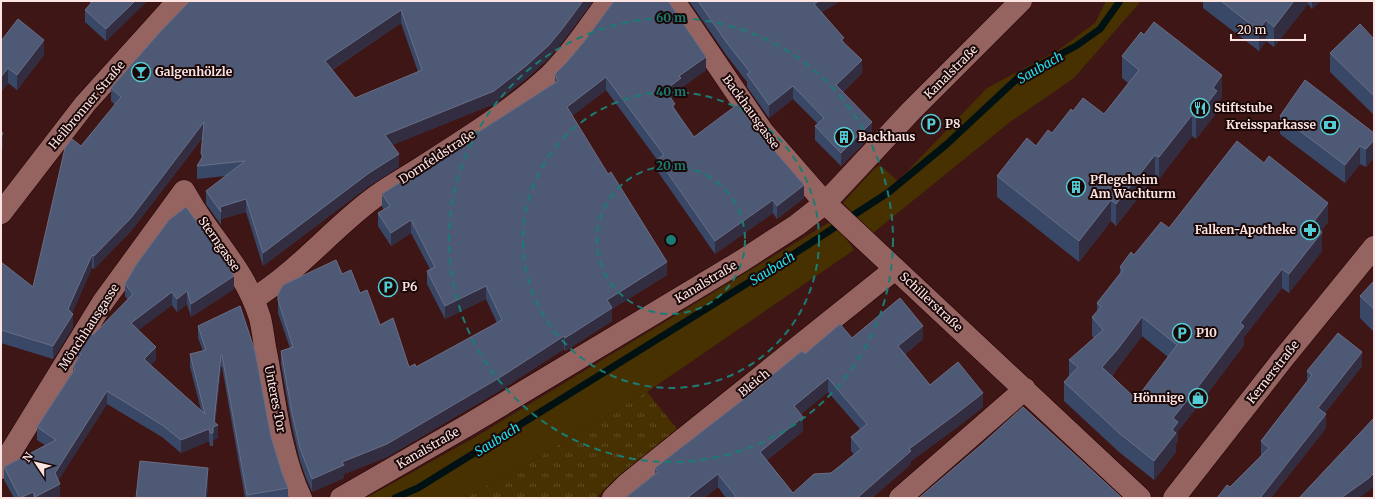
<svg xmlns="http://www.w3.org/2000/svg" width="1375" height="499" font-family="Merriweather,serif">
	<defs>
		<pattern id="park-tufts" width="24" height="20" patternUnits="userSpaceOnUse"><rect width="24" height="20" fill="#473100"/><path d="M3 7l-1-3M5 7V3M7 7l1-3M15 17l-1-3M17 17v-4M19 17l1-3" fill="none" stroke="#624f25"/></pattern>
	</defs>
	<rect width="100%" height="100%" fill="#3f1616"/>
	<path fill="#473100" d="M1106 1H1141L1074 78 1010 122 873 233 843 203 874 169 880 165 898 181 987 88 1057 51 1095 23Z
		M833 220 854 250 647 392 539 457 465 498H366L472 439Z"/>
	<path fill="url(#park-tufts)" d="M647 392 677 429 617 477 596 498H465L539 457Z"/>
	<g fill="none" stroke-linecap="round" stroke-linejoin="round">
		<path stroke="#001113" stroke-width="7" d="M395 498 418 488 780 263 889 192 947 144 1021 75 1076 46 1100 29 1120 1"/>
		<g stroke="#230002" stroke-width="23">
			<path id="street" d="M674 1 763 132 825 203 1140 498
				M253 299C297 272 330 231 371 200 385 189 400 181 414 172 461 142 509 113 550 75 572 54 589 26 608 1
				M1 468 103 302 184 191C189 199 193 207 198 214 222 250 247 276 260 318 263 330 264 344 267 357 275 402 281 457 301 498
				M341 498 468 425 743 260 797 225 825 203 911 111 1021 1
				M613 498 627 484 895 269
				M900 498 1025 389
				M1174 498 1282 360 1374 247"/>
		</g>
		<g stroke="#230002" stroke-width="23">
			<path id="secondary" d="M1 213 85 104 178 1"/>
		</g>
		<use href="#street" stroke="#956461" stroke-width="22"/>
		<use href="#secondary" stroke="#956461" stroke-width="22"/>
	</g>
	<path fill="#394867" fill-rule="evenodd" d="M90 1H147L106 41 85 22V10L90 4Z
		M190 1H593L563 41 549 58 526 79 494 104 392 145 399 167 369 186 263 266 246 212 221 219V225L206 204V191L226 176 197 179V166L201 160 203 137 131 231 94 269 92 268 72 313 73 327 53 359 1 343V262L33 287 81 146 115 105 111 101V88ZM401 23 418 72 355 98 332 70Z
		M689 1H840L822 12 844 42 862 73 843 92 872 135 841 166 815 140V126L818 124 793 99 769 118 747 87V82L727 56Z
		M1203 1H1321L1312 9 1308 4 1274 47 1266 41 1259 51 1203 8Z
		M1374 39V115L1330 72V53Z
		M1 41 44 55 17 90 8 83 1 92Z
		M583 43 706 70 681 88V91L671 98 675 109 694 137 754 127 804 198 777 219 773 213 715 254 658 172V161L606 90 572 116 667 275 612 309V321L565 351 564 349 499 391 387 457 344 474V478L312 492 306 478 300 461 292 426 281 364V351L290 348 278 313V300L342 274 360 293 380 325 409 367H416L497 323 486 299 445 319 427 284V271L430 269 411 233 391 246 378 226V213L384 210 382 207V194L555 83V74L567 62Z
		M1122 56 1222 97 1217 104V112L1196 139 1192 136 1159 179 1155 176 1116 226 1111 221 1079 262 997 197V176L1052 133 1073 111 1104 114 1128 83 1122 78Z
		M1280 116 1374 133V158L1366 167 1360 164 1345 183 1280 134Z
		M1328 222 1321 231 1322 251 1289 293 1282 288 1244 337V345L1201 402 1178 431V441L1176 444V452L1154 480 1119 452 1064 401V382L1069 376V360L1094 338 1092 336V317L1097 312V303L1120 273V267L1169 228ZM1142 336 1168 357 1136 399 1112 376 1117 369Z
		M1374 281V332L1360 318V296Z
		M125 284 234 289 191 317 187 304 177 312 172 305 138 330 156 360 150 365 201 410 190 367V354L203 351 198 338V326L240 306 271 437 282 473 288 488V498H245L222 367H221L215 423 218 438 213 440V446H210L209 441 181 453 162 437 107 404 58 480 60 496 57 498H14L4 480V467L45 445 37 440V427L73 372V367L78 359V353L93 335 128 300 125 296Z
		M852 338 923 339 905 354 930 385 983 407 956 428 911 461V464L872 498H726L718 487 704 498H625L655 474V468L770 379V377L805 354ZM828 392 860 429 851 437V451L854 454 831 473 793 493 767 460 803 431 801 414Z
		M1362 366 1325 413 1326 428 1271 498H1217L1230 487 1261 456V441L1307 381V371Z"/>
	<path fill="#322d41" d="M135 1H147L106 41V29Z
		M583 1H593L563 41 549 58 526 79 494 104 385 148V135Z
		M819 1H840L814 17V4Z
		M1294 1H1308V4L1274 47V27Z
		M1312 1H1321L1312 9Z
		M401 10V23L325 74V61Z
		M1266 20V41L1259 51V31Z
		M44 40V55L17 90V75Z
		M706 57V70L681 88V91L665 103V90L679 76Z
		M862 60V73L836 98V85Z
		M8 68V83L1 92V77Z
		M1222 75V97L1217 104V112L1196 139V118L1213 88Z
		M606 77V90L567 120V107Z
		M793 86V99L769 118V105Z
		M1192 115V136L1159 179V157Z
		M204 122V135L131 231 94 269V256Z
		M872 122V135L841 166V153Z
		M3 133V149L1 152V137Z
		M1374 140V158L1366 167V149Z
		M1360 146V164L1345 183V165Z
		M399 154V167L369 186 263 266V253L369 173Z
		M1155 155V176L1116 226V204Z
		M804 185V198L777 219V206Z
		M246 199V212L221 219V212L220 207Z
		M773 200V213L715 254V241Z
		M1111 200V221L1079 262V241Z
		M1328 203V222L1312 243V224Z
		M411 220V233L391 246V233Z
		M1322 232V251L1289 293V274Z
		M92 255V268L69 321 73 314V327L53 359V346L68 309Z
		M667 262V275L612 309V321L565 351V338L607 300Z
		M1282 269V288L1244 337V345L1201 402 1178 431V441L1176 444V452L1154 480V461L1173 418 1240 323Z
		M234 276V289L191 317V304Z
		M486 286V299L445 319V306Z
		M187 291V304L177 312V299Z
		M172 292V305L131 336V323Z
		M1142 317V336L1117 369 1102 386V367Z
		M923 326V339L898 359V346Z
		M564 336V349L499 391 387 457 344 474V478L312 492V479Z
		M156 347V360L144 372V359Z
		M1362 352V366L1318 422V408Z
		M221 355V367L215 427 218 425V438L213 440V446V433Z
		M828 378V392L794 420V406Z
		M107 391V404L55 486V473Z
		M983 393V407L956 428 911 461V464L872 498H857L909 449Z
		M1326 414V428L1271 498H1260Z
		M803 417V431L760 465V452Z
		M209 429V441L181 453V440Z
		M208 468V490L207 498H205Z
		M1374 473V486L1369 491 1359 498H1341Z
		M718 474V487L704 498H687Z
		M60 484V496L57 498H35V497Z
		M33 492V498H21Z"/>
	<path fill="#4e5975" stroke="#696e86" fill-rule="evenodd" d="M93 1H135L106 29 85 10Z
		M190 1H583L563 28 549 45 526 66 494 91 385 135 399 154 369 173 263 253 246 199 220 207 221 212 206 191 245 161 197 166 203 156 201 154 204 122 131 218 94 256 92 255 68 309 73 314 53 346 1 330V262L33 287 65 148 72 139 81 146 121 97 111 88 160 32ZM401 10 422 70 355 98 325 61Z
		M614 1H668L706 57 679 76 681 78 665 90 675 104 672 106 694 137 738 104 754 127 804 185 777 206 773 200 715 241 658 159 664 155 606 77 567 107 608 174 611 172 667 262 607 300 612 308 565 338 564 336 499 378 387 444 342 462 344 465 312 479 306 464 300 448 292 413 281 351 293 347 278 300V294L283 285 336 260 342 274 351 270 360 293 367 290 380 325 393 318 409 367 415 364 416 367 502 320 486 286 445 306 427 271 435 267 411 220 391 233 378 213 390 206 382 194 558 81 555 74 567 62 583 43Z
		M698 1H819L814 4 844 38 841 40 862 60 836 85 872 122 841 153 815 126 824 118 793 86 769 105 747 74 750 72 727 43Z
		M1221 1H1294L1274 27 1266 20 1259 31Z
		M18 19 44 40 17 75 8 68 1 77V41Z
		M1154 22 1222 75 1213 88 1217 91 1196 118 1192 115 1159 157 1155 155 1116 204 1111 200 1079 241 997 176 1027 138 1036 146 1048 130 1052 133 1071 109 1073 111 1083 98 1104 114 1139 70 1122 56 1141 32 1144 35Z
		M1360 24 1374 39V96L1330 53Z
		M1305 80 1374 133V140L1366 149 1360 146 1345 165 1280 116Z
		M1 132 3 133 1 137Z
		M1237 141 1264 163 1269 156 1328 203 1312 224 1322 232 1289 274 1282 269 1240 323 1244 326 1201 383 1173 418 1178 422 1172 430 1176 433 1154 461 1119 433 1064 382 1078 367 1069 360 1103 330 1092 317 1101 307 1097 303 1123 270 1120 267 1131 252 1134 255 1161 222 1169 228ZM1142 317 1177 345 1136 399 1102 367 1117 350Z
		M186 207 223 258 234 276 191 304 187 291 177 299 172 292 131 323 156 347 144 359 205 414 190 354 206 350 198 326 240 306 255 351 271 437 282 473 288 488 247 495 222 355H221L214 422 218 425 213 427V433H210L209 429 181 440 162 425 107 391 55 473 60 484 35 497 33 492 20 498 4 467 56 440 37 427 75 369 73 367 81 354 78 353 91 332 93 335 133 294 125 284 136 265 169 220Z
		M1374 281V309L1360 296Z
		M900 298 923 326 898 346 930 385 958 362 983 393 956 414 909 449 911 451 857 498H737L718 474 687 498H625L658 472 655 468 771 378 770 377 802 351 805 354 840 324 852 338ZM828 378 867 424 851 437 861 449 831 473 814 474 793 493 760 452 803 417 794 406Z
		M1338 333 1362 352 1318 408 1326 414 1260 498H1217L1227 485 1230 487 1269 448 1261 441 1312 375 1307 371Z
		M1023 407 1122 498H919L981 445Z
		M1374 418V473L1369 478 1341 498H1299Z
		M140 461 208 468 205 498H136Z"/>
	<g fill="none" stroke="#1b7c74" stroke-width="2" stroke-dasharray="7 5">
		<circle cx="671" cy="240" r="74"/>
		<circle cx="671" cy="240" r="148"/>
		<circle cx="671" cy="240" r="222"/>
	</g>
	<defs>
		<g id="bar-ring" transform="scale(1)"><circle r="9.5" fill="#1a0808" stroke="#52ccd5" stroke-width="1.5"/><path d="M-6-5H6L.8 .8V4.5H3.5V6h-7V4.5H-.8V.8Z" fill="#52ccd5"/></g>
		<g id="restaurant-ring" transform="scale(1)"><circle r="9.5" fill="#1a0808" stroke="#52ccd5" stroke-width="1.5"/><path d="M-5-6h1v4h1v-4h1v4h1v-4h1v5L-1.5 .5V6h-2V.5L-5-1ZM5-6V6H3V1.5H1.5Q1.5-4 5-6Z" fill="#52ccd5"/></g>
		<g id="parking-ring" transform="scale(1)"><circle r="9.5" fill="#1a0808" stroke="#52ccd5" stroke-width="1.5"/><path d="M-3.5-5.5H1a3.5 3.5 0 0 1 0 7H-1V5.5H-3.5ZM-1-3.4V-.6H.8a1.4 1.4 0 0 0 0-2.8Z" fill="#52ccd5"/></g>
		<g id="bank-ring" transform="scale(1)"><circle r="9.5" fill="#1a0808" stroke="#52ccd5" stroke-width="1.5"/><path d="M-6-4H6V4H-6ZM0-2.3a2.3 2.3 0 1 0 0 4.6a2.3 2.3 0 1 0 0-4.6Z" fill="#52ccd5"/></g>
		<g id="building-ring" transform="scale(1)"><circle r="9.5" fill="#1a0808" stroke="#52ccd5" stroke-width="1.5"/><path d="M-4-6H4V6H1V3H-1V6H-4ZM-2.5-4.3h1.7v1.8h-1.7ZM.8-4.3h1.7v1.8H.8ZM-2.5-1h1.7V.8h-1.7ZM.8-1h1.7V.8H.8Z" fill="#52ccd5"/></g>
		<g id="pharmacy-ring" transform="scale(1)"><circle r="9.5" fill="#1a0808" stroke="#52ccd5" stroke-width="1.5"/><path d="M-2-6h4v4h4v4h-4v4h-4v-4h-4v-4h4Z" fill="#52ccd5"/></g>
		<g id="shop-ring" transform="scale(1)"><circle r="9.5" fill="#1a0808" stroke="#52ccd5" stroke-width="1.5"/><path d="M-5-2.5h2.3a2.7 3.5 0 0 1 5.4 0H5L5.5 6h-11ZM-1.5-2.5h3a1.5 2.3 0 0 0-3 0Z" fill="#52ccd5"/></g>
	</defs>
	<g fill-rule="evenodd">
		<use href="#bar-ring" x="141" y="72"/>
		<use href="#restaurant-ring" x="1200" y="108"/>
		<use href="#parking-ring" x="931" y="124"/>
		<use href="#bank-ring" x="1330" y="125"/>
		<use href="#building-ring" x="844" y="137"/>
		<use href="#building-ring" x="1076" y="187"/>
		<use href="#pharmacy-ring" x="1310" y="230"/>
		<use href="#parking-ring" x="388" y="287"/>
		<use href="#parking-ring" x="1182" y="333"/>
		<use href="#shop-ring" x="1198" y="398"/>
	</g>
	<g text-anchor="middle" stroke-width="4" stroke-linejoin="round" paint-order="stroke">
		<g font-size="12" font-weight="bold" fill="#fce4e3" stroke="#1a0808" text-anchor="start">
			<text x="155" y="76">Galgenhölzle</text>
			<text x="1214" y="112">Stiftstube</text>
			<text x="945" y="128">P8</text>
			<text x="1316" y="129" text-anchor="end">Kreissparkasse</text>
			<text x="858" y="141">Backhaus</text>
			<text x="1090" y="184">Pflegeheim<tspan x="1090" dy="14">Am Wachturm</tspan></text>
			<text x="1296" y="234" text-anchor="end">Falken-Apotheke</text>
			<text x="402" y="291">P6</text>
			<text x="1196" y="337">P10</text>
			<text x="1184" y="402" text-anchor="end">Hönnige</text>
		</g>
		<g font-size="12" fill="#fce4e3" stroke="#1a0808">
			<text transform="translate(951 72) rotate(-45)" y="4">Kanalstraße</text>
			<text transform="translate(87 105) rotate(-50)" y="4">Heilbronner Straße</text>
			<text transform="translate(751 112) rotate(54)" y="4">Backhausgasse</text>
			<text transform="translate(437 157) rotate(-33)" y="4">Dornfeldstraße</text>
			<text transform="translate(219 244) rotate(55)" y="4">Sterngasse</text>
			<text transform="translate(706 282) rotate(-31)" y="4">Kanalstraße</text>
			<text transform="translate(931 302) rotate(43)" y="4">Schillerstraße</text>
			<text transform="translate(89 327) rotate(-57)" y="4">Mönchhausgasse</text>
			<text transform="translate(1273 372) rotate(-52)" y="4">Kernerstraße</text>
			<text transform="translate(754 383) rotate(-39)" y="4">Bleich</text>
			<text transform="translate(275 399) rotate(79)" y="4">Unteres Tor</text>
			<text transform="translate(428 448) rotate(-30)" y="4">Kanalstraße</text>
		</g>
		<g font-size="13" font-style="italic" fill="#1fe1ee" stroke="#1a0808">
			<text transform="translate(1040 67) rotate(-30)" y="5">Saubach</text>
			<text transform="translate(772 268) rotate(-32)" y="5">Saubach</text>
			<text transform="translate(497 439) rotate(-32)" y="5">Saubach</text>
		</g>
	</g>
	<circle cx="671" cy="240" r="6" fill="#1b7c74" stroke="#1a0808" stroke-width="2"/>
	<g font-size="12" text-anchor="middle" font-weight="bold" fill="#1b7c74" stroke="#1a0808" stroke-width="4" stroke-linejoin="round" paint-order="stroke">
		<text x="671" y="22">60 m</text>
		<text x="671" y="96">40 m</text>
		<text x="671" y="170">20 m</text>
	</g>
	<rect width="1375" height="499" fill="none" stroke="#fce4e3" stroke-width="4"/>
	<g transform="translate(36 463) rotate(305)" stroke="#1a0808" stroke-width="3" paint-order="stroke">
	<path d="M0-3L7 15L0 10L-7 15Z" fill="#fce4e3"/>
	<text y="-6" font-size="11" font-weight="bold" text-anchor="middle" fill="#fce4e3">N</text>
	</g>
	<path d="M1231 34v6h74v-6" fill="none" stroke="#fce4e3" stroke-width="2"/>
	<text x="1237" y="34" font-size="12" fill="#fce4e3" stroke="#1a0808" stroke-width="3" paint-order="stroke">20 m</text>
</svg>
